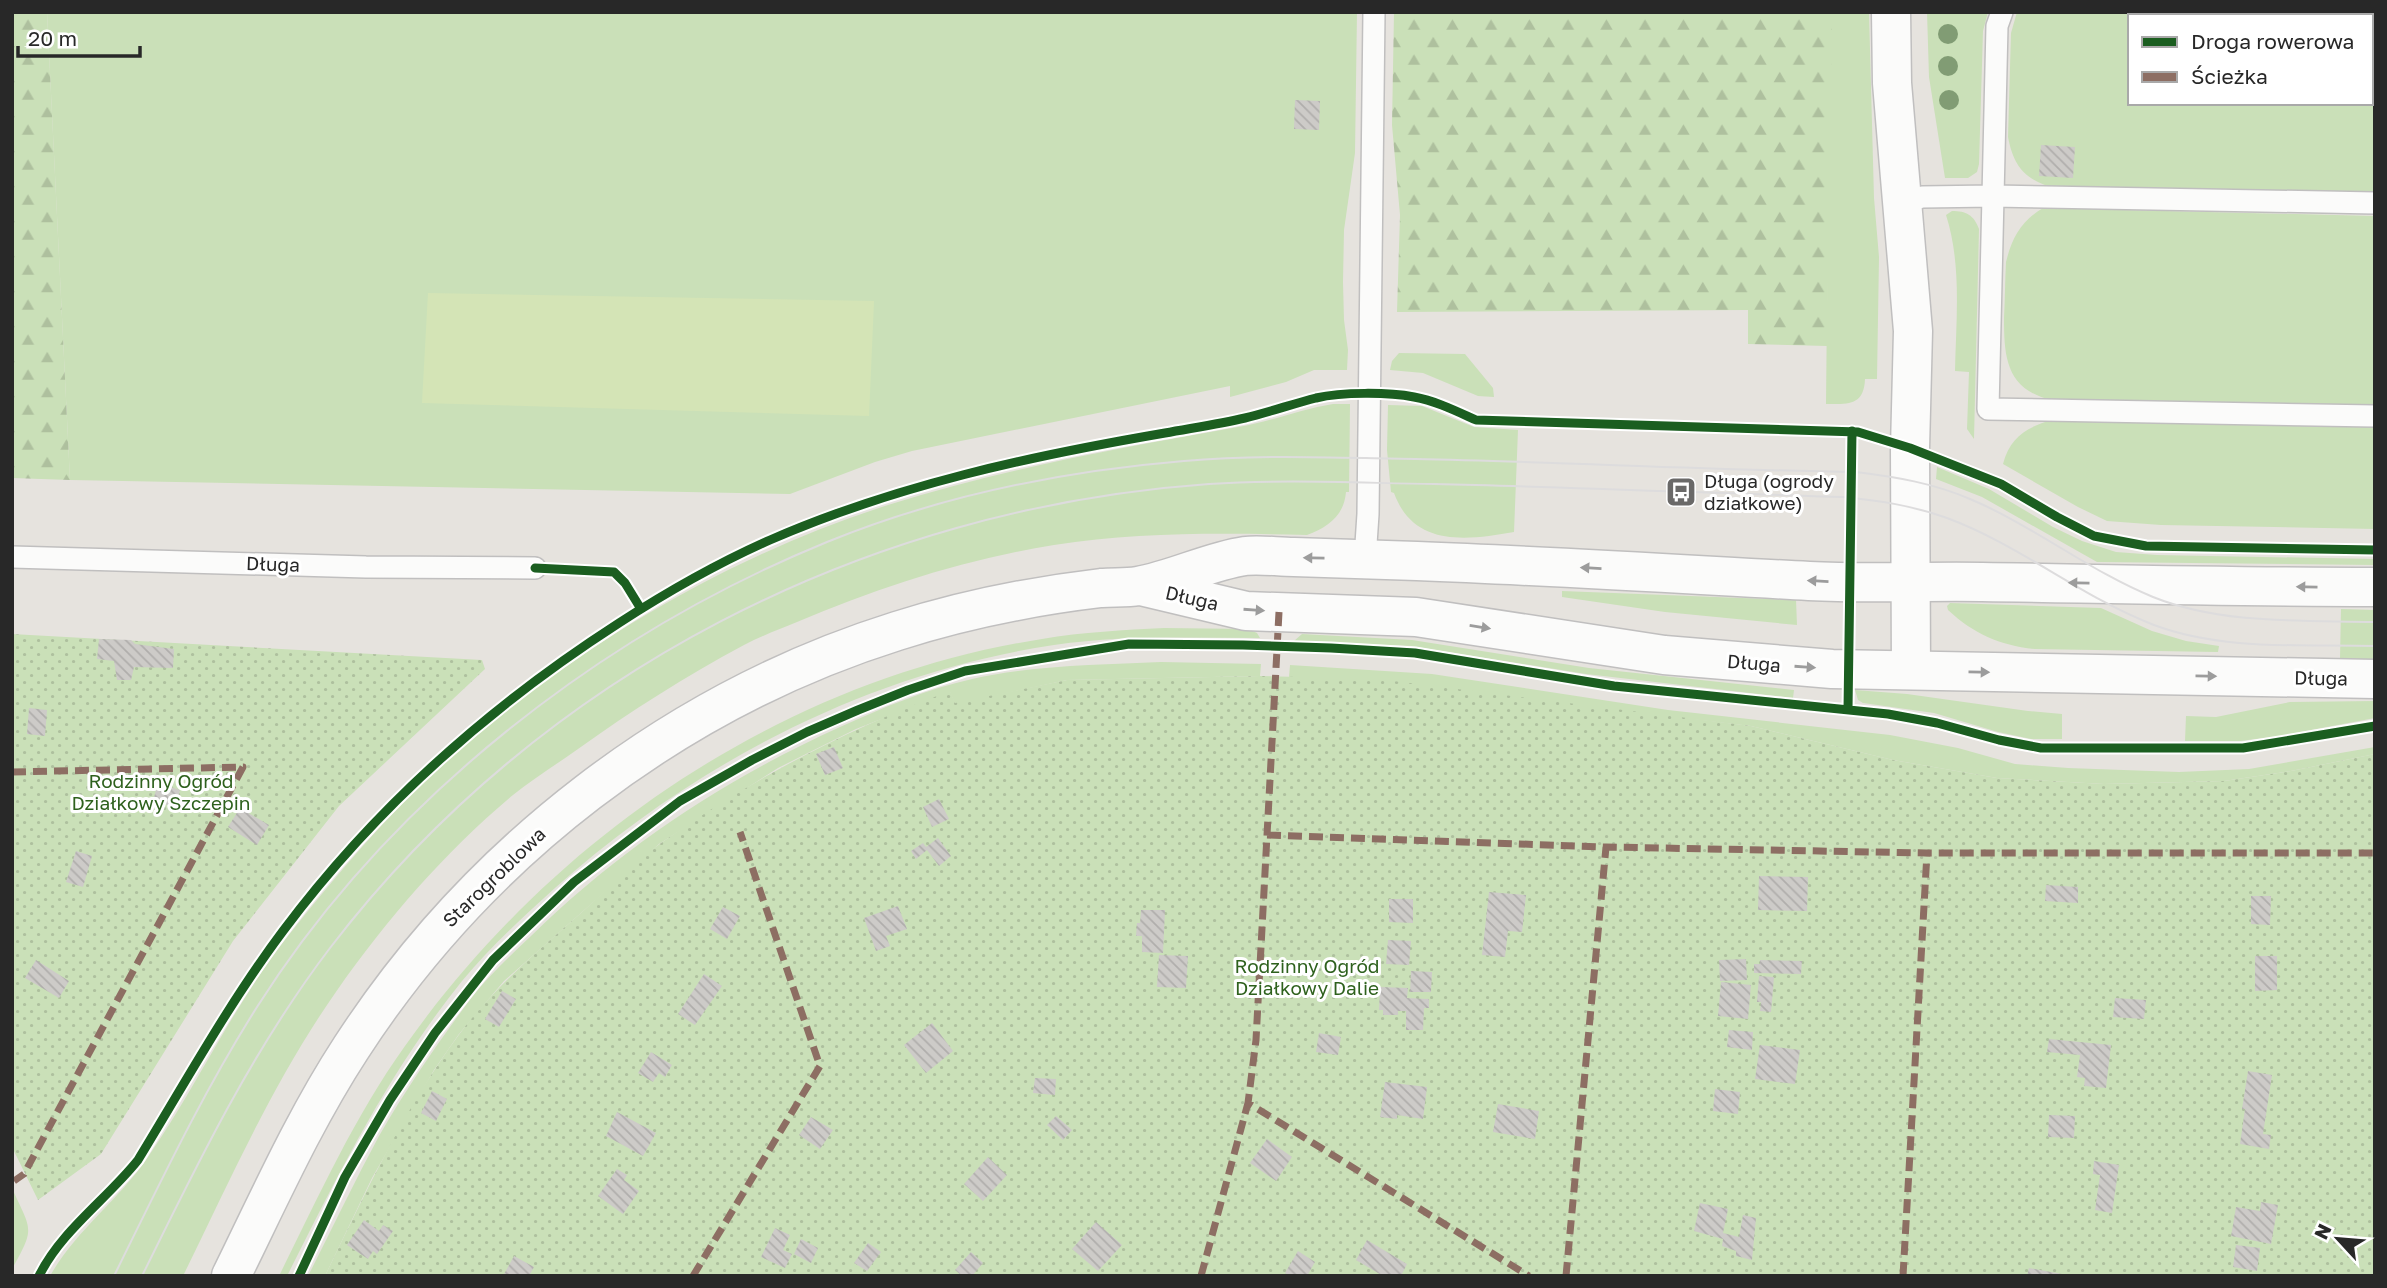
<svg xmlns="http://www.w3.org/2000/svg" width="2387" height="1288" font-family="'Golos Text',sans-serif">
	<defs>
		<pattern id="forest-firs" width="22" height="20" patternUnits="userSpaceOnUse" patternTransform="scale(1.75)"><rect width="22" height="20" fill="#cae0b8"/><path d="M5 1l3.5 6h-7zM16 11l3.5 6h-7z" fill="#aec09e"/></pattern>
		<pattern id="park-dots" width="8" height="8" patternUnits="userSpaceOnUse" patternTransform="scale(1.75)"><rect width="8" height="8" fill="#cae0b8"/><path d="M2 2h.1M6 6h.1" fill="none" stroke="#aec09e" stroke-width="1.8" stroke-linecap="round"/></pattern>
		<pattern id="building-back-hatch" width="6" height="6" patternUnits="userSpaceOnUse" patternTransform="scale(1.75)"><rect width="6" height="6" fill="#cdcbc8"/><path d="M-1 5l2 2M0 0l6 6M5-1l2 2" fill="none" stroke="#b0aeac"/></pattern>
	</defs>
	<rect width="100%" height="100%" fill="#e6e3de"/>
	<path fill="#cae0b8" d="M47 12H1357L1355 153 1344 230 1343 282 1344 320 1348 350 1347 370H1314L1286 382 1230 397V386L912 451 875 462 790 494 70 480Z
		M1830 12H1869L1874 198 1879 257 1877 379H1865C1864 406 1848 404 1826 404Z
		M1927 12H1988L1983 31 1979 164 1977 172 1968 178H1945L1929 77Z
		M2017 12H2346V16H2130V103H2371V80H2375V195L2058 189C2027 181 2014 169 2008 137L2011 33Z
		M2043 208 2375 216V407L2051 400C2006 389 2004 357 2004 318 2005 299 2005 280 2006 262 2012 238 2021 221 2043 208Z
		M1952 211C1966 211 1974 215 1979 229L1974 439 1967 429 1969 372 1955 371C1956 320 1962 265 1946 215Z
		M1399 353 1465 354 1493 388 1494 397 1478 396 1423 373 1390 370 1392 361Z
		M1333 404H1350L1349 492H1346C1344 516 1328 527 1307 535 1223 533 1137 532 1054 545 966 559 879 587 797 622 780 629 761 636 744 645 686 676 631 711 578 749 557 764 533 779 513 795 447 850 387 919 338 989 275 1078 231 1178 183 1276H50C76 1230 119 1200 148 1157 197 1086 234 1004 288 936 344 865 407 792 477 734 598 634 738 553 888 505 1002 469 1120 448 1238 427 1270 422 1301 409 1333 404Z
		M1388 405 1422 406 1474 427 1518 430 1514 532C1468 540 1414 548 1394 493L1391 492 1387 450Z
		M2052 420 2375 427V529L2161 525 2107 521 2078 507 2003 464C2010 437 2027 427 2052 420Z
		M1937 467 1989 489 2053 527 2082 541 2116 552 2157 555 2375 559V565L2097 562 1982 497 1936 479Z
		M1562 591 1796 600 1797 625 1665 612 1562 597Z
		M1950 603 2101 608 2152 631 2186 641 2219 646 2218 652 2034 649C1999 645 1974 634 1948 610L1947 606Z
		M2341 609 2375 610V659H2340Z
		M1164 628 1248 629 1257 633 1260 638C1192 638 1123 635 1054 645 868 673 695 763 555 888 523 917 490 947 462 981 388 1073 340 1171 287 1276H279C318 1198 354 1117 405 1046 554 835 785 679 1042 639 1083 632 1124 630 1164 628Z
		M1302 634 1412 640 1589 668 1794 690 1793 698 1586 674 1411 646 1294 641Z
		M1161 662 1261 664 1260 676 1067 680 955 704 950 692 856 729 778 768 659 844 504 981 459 1034 434 1070 372 1178 325 1276H308C332 1229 354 1182 379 1136 406 1089 437 1044 469 1001 487 977 510 956 531 936 622 847 725 779 840 727 882 708 927 689 972 679 1034 665 1098 665 1161 662Z
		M1290 665 1432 674 1668 710 1890 735 1958 748 2015 764 2068 768 2179 772 2249 769 2375 747V754L2291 771 2224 781 2104 784 1997 778 1893 760 1751 726 1578 706 1289 677Z
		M1855 690 1907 694 2028 711 2062 714V739H2031L1998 732 1934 713 1863 703 1858 700Z
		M2375 701V718L2280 736 2240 741H2185L2186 716 2216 717 2290 702Z
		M12 1188C31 1231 36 1226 12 1269Z"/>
	<path fill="url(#forest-firs)" d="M12 12H47L70 480 12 478Z
		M1394 12H1832L1827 346 1748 344V310L1397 312 1400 215 1392 125Z"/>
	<path fill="url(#park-dots)" d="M12 634 482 660 485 669 339 806 233 941 101 1154 38 1200 12 1147Z
		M1260 676 1378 679 1751 726 1893 760 1997 778 2104 784 2224 781 2291 771 2375 754V1276H325C365 1194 404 1109 458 1036 491 991 532 956 573 920 602 895 630 865 661 843 750 780 847 729 950 691L955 703 1067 680Z"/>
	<path fill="#d4e4b6" d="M428 293 874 301 869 416 422 403Z"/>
	<path fill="url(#building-back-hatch)" d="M2346 12H2375V80H2371V16H2346Z
		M1295 100 1320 101 1319 130 1294 129Z
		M2041 145 2075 147 2073 178 2039 176Z
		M99 639 131 640 135 644 174 649 173 668 134 667 131 680H117L114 661 97 659Z
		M29 708 47 710 45 736 27 734Z
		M834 747 843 768 825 775 816 754Z
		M158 783 180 790 175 807 153 801Z
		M939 799 949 819 932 827 923 807Z
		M240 808 269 825 257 845 228 827Z
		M938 838 951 856 939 866 927 850 916 859 911 851 923 843 926 847Z
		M76 851 92 856 83 887 66 882Z
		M1759 876 1808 877 1807 911 1758 910Z
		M2046 885 2078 887V903L2045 901Z
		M1489 892 1526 895 1522 932 1508 931 1505 957 1482 955Z
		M2251 896H2271L2270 925 2251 924Z
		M1389 899H1413V923L1389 922Z
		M898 906 907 929 886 936 890 946 876 951 864 918Z
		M723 907 740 916 727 939 710 929Z
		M1141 910H1165L1163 953 1142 952V936H1136L1137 923H1140Z
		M1388 940 1411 941 1409 965 1386 964Z
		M1159 955 1188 956 1186 988 1157 987Z
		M2255 956H2277V990L2255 991Z
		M1746 959 1747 980 1720 981 1719 960Z
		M36 960 69 981 59 998 25 978Z
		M1760 960 1802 961 1801 974 1754 973V964H1760Z
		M1411 971 1432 972 1431 992H1410Z
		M704 974 722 986 695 1025 678 1014Z
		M1759 976 1774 977 1771 1012 1760 1011 1761 1002H1757Z
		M1721 982 1751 985 1748 1019 1718 1016Z
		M1380 987 1408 988 1407 998 1429 999V1008H1424L1423 1030H1406V1011H1398V1015H1383V1010H1379Z
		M502 991 516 999 499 1027 485 1019Z
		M2115 998 2146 1000 2144 1019 2113 1017Z
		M932 1023 953 1051 926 1073 904 1045Z
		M1729 1030 1753 1032 1752 1050 1727 1047Z
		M1319 1033 1341 1037 1338 1055 1316 1052Z
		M2049 1039 2111 1045 2106 1088 2084 1086 2085 1078 2077 1077 2080 1055 2047 1052Z
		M1760 1045 1800 1050 1795 1084 1755 1079Z
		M651 1052 672 1065 665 1077 659 1073 653 1082 638 1073Z
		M2248 1071 2272 1075 2263 1134 2271 1135 2269 1149 2240 1144 2245 1109H2242Z
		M1035 1078 1056 1079 1055 1095 1033 1093Z
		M1385 1082 1427 1087 1423 1119 1397 1115V1119L1380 1117Z
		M1715 1089 1740 1092 1738 1114 1713 1111Z
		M432 1091 447 1099 436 1121 421 1113Z
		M1498 1104 1539 1111 1535 1139 1493 1132Z
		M617 1112 656 1133 643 1156 606 1136Z
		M2049 1115 2075 1116 2074 1138 2048 1137Z
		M1056 1116 1072 1130 1063 1140 1047 1125Z
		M811 1117 833 1130 820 1149 799 1135Z
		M1267 1139 1292 1157 1276 1181 1250 1163Z
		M988 1157 1007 1175 983 1201 964 1184Z
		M2094 1161 2119 1165 2112 1213 2095 1210 2100 1175 2093 1174Z
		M617 1169 627 1175 624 1180 639 1191 623 1214 598 1196Z
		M2261 1202 2278 1205 2271 1244 2231 1236 2236 1207 2260 1211Z
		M1700 1203 1728 1209 1723 1233 1739 1237 1743 1215 1756 1218 1752 1260 1736 1256V1251L1722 1246 1723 1239 1694 1231Z
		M364 1220 379 1231 383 1225 393 1231 377 1254 373 1251 368 1259 347 1245Z
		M1096 1222 1122 1245 1098 1271 1072 1249Z
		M775 1228 790 1235 783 1250 792 1254 785 1268 761 1257Z
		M801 1239 818 1248 811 1263 794 1254Z
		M1367 1240 1407 1264 1401 1276H1383L1356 1260Z
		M868 1243 881 1252 867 1271 854 1263Z
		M2236 1245 2260 1248 2257 1271 2233 1267Z
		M1298 1251 1315 1262 1307 1276H1290L1285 1273Z
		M971 1252 983 1263 972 1276H962L955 1270Z
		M514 1256 534 1267 529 1276H503Z
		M2029 1268 2062 1274V1276H2027Z"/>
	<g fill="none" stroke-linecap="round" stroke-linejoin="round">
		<g stroke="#c0bfbf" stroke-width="24">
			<path id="service" d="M2002 12 1997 26 1988 409 2375 416
				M1903 203 1922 197 1993 196 2375 203
				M12 557 366 567 535 568
				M1365 559 1368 514 1374 12"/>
		</g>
		<g stroke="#c0bfbf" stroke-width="41">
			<path id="minor" d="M1891 12 1892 83 1913 331 1910 448 1911 670"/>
		</g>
		<g stroke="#c0bfbf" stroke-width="41">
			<path id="tertiary" d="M1141 586 1246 611 1416 617 1664 655 1832 669 2375 679
				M231 1276C269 1199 304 1120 351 1048 478 852 674 701 897 631 963 610 1033 596 1101 588 1114 587 1126 588 1138 586 1173 580 1210 561 1245 556 1260 554 1278 557 1294 557 1335 558 1376 560 1417 561 1548 566 1679 574 1809 581 1867 584 1924 581 1982 582 2113 584 2244 587 2375 587"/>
		</g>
		<use href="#service" stroke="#fbfbfa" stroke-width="21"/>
		<use href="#minor" stroke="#fbfbfa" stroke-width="38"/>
		<use href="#tertiary" stroke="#fbfbfa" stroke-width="38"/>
		<path stroke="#dddcdd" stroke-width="2" d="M114 1276C159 1185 203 1092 257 1007 389 799 600 635 827 542 940 496 1063 471 1184 461 1261 454 1338 458 1415 459 1562 462 1709 470 1856 472 1896 477 1933 483 1970 499 2034 526 2089 571 2153 597 2223 625 2301 620 2375 622
			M142 1276C198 1162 253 1049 330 948 540 673 866 508 1209 484 1284 479 1359 483 1434 484 1570 487 1707 493 1843 497 1880 501 1911 505 1947 518 2020 545 2081 597 2154 625 2223 651 2302 644 2375 646"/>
		<path stroke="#8d6e63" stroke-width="7" stroke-dasharray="14 7" stroke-linecap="butt" d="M1279 612 1256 1040 1248 1103 1529 1276
			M12 772 243 767 24 1174 14 1181
			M1267 835 1606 847 1927 853H2375
			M693 1276 820 1066 740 832
			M1201 1276 1248 1103
			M1566 1276 1606 847
			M1903 1276 1927 853"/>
		<g stroke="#fff" stroke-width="13">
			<path id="cycleway" d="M535 568 614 572 625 583 641 609
				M1848 710 1852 431
				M39 1276C61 1231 107 1199 138 1160 185 1083 229 1003 283 931 375 808 490 706 619 623 667 592 718 563 770 540 896 485 1031 456 1165 433 1192 428 1219 424 1245 418 1269 412 1293 404 1316 398 1342 392 1388 392 1414 397 1436 401 1456 411 1476 420L1858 432 1910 448 2001 484 2057 517 2094 536 2146 546 2375 550
				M299 1276 345 1177 390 1100 435 1033 493 960 574 882 680 801 752 760 807 732 858 710 908 690 965 671 1129 644 1243 645 1331 648 1415 653 1614 686 1888 714 1937 723 1999 740 2041 748H2243L2375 726"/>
		</g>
		<use href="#cycleway" stroke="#1b5e20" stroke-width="9"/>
	</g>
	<g fill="#819c74">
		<circle cx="1948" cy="34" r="10"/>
		<circle cx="1948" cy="66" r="10"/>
		<circle cx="1949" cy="100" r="10"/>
	</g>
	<defs><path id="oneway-solid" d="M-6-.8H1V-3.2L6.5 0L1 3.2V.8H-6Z" transform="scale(1.75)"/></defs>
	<g fill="#9c9c9c">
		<use href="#oneway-solid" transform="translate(1314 558) rotate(-179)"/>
		<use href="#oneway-solid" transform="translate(1591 568) rotate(-177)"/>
		<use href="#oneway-solid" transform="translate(1818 581) rotate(-177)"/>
		<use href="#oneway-solid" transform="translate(2079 583) rotate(-179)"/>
		<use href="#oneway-solid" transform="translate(2307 587) rotate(-179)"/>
		<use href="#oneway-solid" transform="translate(1254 610) rotate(4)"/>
		<use href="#oneway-solid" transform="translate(1480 627) rotate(9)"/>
		<use href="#oneway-solid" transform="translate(1805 667) rotate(4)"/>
		<use href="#oneway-solid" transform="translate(1979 672) rotate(1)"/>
		<use href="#oneway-solid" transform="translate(2206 676) rotate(1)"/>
	</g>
	<defs>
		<g id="bus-square" transform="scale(1.575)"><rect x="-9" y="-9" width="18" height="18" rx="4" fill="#6a6968" stroke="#fff"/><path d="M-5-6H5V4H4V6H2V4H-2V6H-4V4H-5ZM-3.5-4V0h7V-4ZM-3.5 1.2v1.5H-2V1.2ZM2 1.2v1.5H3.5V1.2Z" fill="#fff"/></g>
	</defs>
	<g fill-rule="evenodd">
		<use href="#bus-square" x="1681" y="492"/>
	</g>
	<g text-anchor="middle" stroke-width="6" stroke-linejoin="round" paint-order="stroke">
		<g font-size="19" fill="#282828" stroke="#fff" text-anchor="start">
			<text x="1704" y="488">Długa (ogrody<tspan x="1704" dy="22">działkowe)</tspan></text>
		</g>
		<g font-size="19" fill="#282828" stroke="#fff">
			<text transform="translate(273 564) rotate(2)" y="7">Długa</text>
			<text transform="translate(1192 598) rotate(13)" y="7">Długa</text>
			<text transform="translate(1754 663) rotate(5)" y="7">Długa</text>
			<text transform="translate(2321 678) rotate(1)" y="7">Długa</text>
			<text transform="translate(494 877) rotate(-44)" y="7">Starogroblowa</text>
		</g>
		<g font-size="19" fill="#2e611d" stroke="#fff">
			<text x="161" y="788">Rodzinny Ogród<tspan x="161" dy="22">Działkowy Szczepin</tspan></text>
			<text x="1307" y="973">Rodzinny Ogród<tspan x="1307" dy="22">Działkowy Dalie</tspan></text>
		</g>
	</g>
	<rect width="2387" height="1288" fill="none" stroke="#282828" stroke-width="28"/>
	<rect x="2128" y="14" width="245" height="91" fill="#ffffff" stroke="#a9a9a9" stroke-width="2"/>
	<rect x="2142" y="37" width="35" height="10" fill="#1b5e20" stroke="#a9a9a9" stroke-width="2"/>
	<text x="2191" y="49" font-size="21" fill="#282828">Droga rowerowa</text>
	<rect x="2142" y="72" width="35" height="10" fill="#8d6e63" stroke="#a9a9a9" stroke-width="2"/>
	<text x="2191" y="84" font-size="21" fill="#282828">Ścieżka</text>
	<g transform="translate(2338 1239) rotate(296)" stroke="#ffffff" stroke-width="5" paint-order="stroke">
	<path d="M0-5L12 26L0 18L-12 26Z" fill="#282828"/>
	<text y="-10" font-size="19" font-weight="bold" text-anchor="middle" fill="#282828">N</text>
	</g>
	<path d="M18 46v10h122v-10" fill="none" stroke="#282828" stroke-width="3.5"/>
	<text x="28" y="46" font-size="21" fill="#282828" stroke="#ffffff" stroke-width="5" paint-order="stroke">20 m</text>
</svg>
